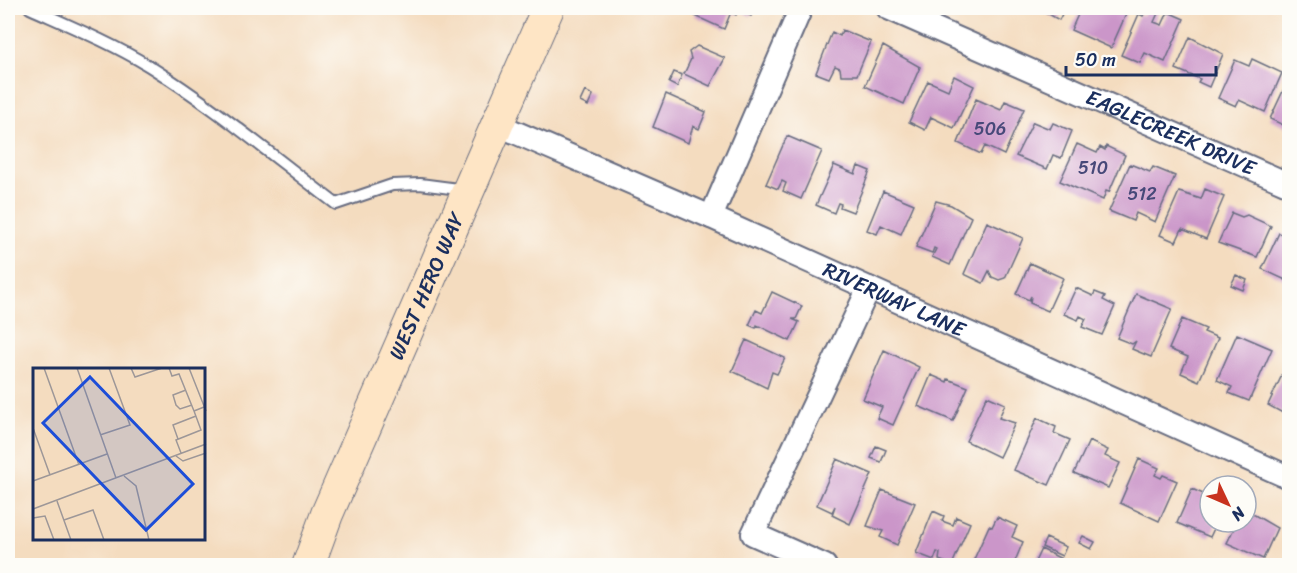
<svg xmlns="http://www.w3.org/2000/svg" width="1297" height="573" font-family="Sriracha,sans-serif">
	<rect width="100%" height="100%" fill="#fdfcf7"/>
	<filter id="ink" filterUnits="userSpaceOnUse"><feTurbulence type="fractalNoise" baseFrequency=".0167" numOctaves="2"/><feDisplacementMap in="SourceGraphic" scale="12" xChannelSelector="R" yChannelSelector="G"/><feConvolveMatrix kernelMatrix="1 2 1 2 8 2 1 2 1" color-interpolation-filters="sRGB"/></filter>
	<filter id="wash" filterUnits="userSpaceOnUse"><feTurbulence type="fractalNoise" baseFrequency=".008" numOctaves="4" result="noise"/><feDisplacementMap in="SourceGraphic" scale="24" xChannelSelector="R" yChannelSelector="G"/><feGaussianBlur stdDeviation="1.35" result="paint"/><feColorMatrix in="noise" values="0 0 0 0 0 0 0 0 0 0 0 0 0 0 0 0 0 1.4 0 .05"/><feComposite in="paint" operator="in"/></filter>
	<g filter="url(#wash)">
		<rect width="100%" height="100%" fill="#f4dcbf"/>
		<g id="blocks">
			<path fill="#cb96c9" d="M699 8H755L751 16 738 10 736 15 731 12 724 29 695 16Z
				M1038 8H1065L1059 20Z
				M1081 8H1117L1127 12 1111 48 1071 30Z
				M1147 8 1159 11 1154 22 1162 25 1168 12 1184 19 1165 62 1145 53 1140 63 1121 55 1139 14 1143 16Z
				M842 30 871 42 857 75H841L840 68 835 66 829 78 816 73 832 32 840 36Z
				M1190 37 1223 54 1209 87 1198 82 1200 79 1176 69Z
				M697 46 725 58 710 86 684 74 691 59 689 52Z
				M883 46 920 67 904 104 865 86Z
				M1252 59 1282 73 1265 112 1239 100 1236 106 1218 98 1235 60 1249 66Z
				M674 72 682 75 677 87 669 83Z
				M954 76 974 86 954 128 931 117 925 130 909 122 928 81 948 90Z
				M1290 76V128L1270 119Z
				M585 91 593 95 588 106 580 102Z
				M666 94 706 112 699 129 693 126 688 143 653 127Z
				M976 99 1001 110 1005 101 1024 109 1004 155 985 146 981 154 958 143Z
				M1033 122 1050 129 1053 123 1072 131 1061 158 1053 155 1047 169 1016 156Z
				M787 136 822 151 801 199 783 191 786 183 782 181 778 189 766 184Z
				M1077 144 1097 153 1100 147 1105 150 1106 146 1125 155 1109 192 1106 191 1103 200 1060 181Z
				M1130 164 1150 172 1153 167 1175 176 1155 222 1136 213 1133 221 1109 211Z
				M834 165 855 174 858 166 870 171 853 212 840 207 841 204 838 203 834 213 816 205Z
				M1205 189 1224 197 1206 239 1182 229 1176 242 1160 235 1179 192 1201 199Z
				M883 191 914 204 901 234 881 225 877 234 867 230Z
				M936 201 951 205 971 217 950 265 932 257 936 249 934 248 932 253 916 247Z
				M1232 213 1242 217 1247 215 1271 226 1257 257 1218 243Z
				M987 222 1023 238 1005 278 999 280 992 277 989 271 983 283 964 274Z
				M1279 233 1290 237V282L1262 269Z
				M1030 263 1063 278 1048 311 1030 303 1031 296 1029 300 1016 294Z
				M1236 275 1247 280 1243 290 1231 285Z
				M1076 288 1093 296 1095 292 1105 296 1103 300 1115 306 1102 335 1082 327 1086 319 1080 316 1078 320 1064 314Z
				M772 292 802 306 796 319H792L799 322 790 341 757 325 756 328 749 325 756 310 762 313Z
				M1136 294 1172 309 1151 357 1132 349 1136 341 1132 344 1117 338Z
				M1182 319 1206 329 1204 332 1218 338 1199 381 1181 373 1188 357 1169 349Z
				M1237 334 1272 349 1249 401 1229 393 1232 387 1217 380Z
				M746 340 785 358 777 374 772 372 767 388 732 371Z
				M884 350 919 367 893 425 877 418 882 407 863 399Z
				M1290 358V417L1268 405Z
				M931 375 947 382 948 379 968 387 953 421 918 406Z
				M987 396 1005 404 999 418 1015 423 999 457 966 441Z
				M1037 418 1056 427 1054 433 1070 440 1049 485 1014 470Z
				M1089 441 1108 450 1105 456 1120 463 1108 488 1074 473Z
				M876 446 886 450 881 462 871 458Z
				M837 459 872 474 850 524 832 515 835 506 832 512 817 505Z
				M1139 459 1159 468 1155 475 1161 478 1163 475 1177 481 1159 521 1120 503Z
				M1192 489 1210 497V522H1217L1210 537 1177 523Z
				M882 490 915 503 897 545 880 537 883 531 867 526Z
				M1246 510 1277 528 1263 559 1227 543 1237 522H1246Z
				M933 511 944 516 942 521 953 525 956 517 970 523 952 565 939 560 940 553 937 552 934 560 916 553Z
				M997 517 1017 526 1012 537 1023 542 1013 566H971L989 526 992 527Z
				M1083 536 1095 542 1091 549 1079 543Z
				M1046 538 1066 547 1062 556 1042 547Z
				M1041 549 1076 566H1033Z"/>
		</g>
	</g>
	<g filter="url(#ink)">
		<use href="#blocks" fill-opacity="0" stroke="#676c80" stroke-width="1.5"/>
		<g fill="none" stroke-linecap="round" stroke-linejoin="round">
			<g stroke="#676c80" stroke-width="14">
				<path id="lane" d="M30 8C70 26 111 43 149 66 215 107 274 157 336 204L392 185 420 184 466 190"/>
			</g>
			<g stroke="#676c80" stroke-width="26">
				<g id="street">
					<path id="s1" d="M888 8 1290 185"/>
					<path id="s2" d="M496 124 711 217 1290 478"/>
					<path d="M711 217 801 8"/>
					<path d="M825 566 753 534 869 288"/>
				</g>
			</g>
			<g stroke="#676c80" stroke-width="34">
				<g id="secondary">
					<path id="s3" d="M308 566 327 514 548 8"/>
				</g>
			</g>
			<use href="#lane" stroke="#fff" stroke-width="10"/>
			<use href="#street" stroke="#fff" stroke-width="22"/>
			<use href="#secondary" stroke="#fee5c5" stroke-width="32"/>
		</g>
	</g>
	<g text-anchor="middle" stroke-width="4.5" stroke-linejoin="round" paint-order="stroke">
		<g font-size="18" fill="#474979">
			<text x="990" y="135">506</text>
			<text x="1093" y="174">510</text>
			<text x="1142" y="200">512</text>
		</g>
		<g font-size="21" fill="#1b2f5e" stroke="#fdfcf7">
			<text dy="7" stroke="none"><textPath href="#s1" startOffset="309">EAGLECREEK DRIVE</textPath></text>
			<text dy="7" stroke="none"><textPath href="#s3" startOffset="304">WEST HERO WAY</textPath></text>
			<text dy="7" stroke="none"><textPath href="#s2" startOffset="435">RIVERWAY LANE</textPath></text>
		</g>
	</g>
	<g transform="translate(33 368)">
		<rect width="172" height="172" fill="#f4dcbf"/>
		<path fill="none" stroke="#9d9798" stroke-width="1.5" d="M11 0 46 97M44 0 83 110M98 0 102 9 129 0M136 0 139 8 146 6 161 43M156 0 173 43M153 22 140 27 143 37 147 41 159 37M0 60 17 107M67 67 97 57 76 0M145 71 140 57 163 48M148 85 143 72 168 62 161 43 171 39M143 88 150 93 173 85M91 108 103 118 116 172M0 113 74 86M24 133 38 172M0 141 173 76M0 150 12 148 21 172M31 152 60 142 71 172"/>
		<path fill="#1d4ed8" fill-opacity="0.15" stroke="#1d4ed8" stroke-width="3" d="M57 9 160 116 113 162 10 55Z"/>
		<rect width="172" height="172" fill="none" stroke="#1b2f5e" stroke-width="3"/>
	</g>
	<rect width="1297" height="573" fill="none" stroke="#fdfcf7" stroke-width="30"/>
	<g transform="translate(1228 504) rotate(134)"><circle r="28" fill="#fdfcf7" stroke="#a3aaba" stroke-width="1.5"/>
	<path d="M0-4.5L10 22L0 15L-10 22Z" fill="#c8321e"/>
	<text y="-9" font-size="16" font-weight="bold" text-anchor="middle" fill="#1b2f5e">N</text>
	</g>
	<path d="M1066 66v9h150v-9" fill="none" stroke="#1b2f5e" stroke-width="3"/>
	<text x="1075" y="66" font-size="18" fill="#1b2f5e" stroke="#fdfcf7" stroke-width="4.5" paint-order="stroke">50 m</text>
</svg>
